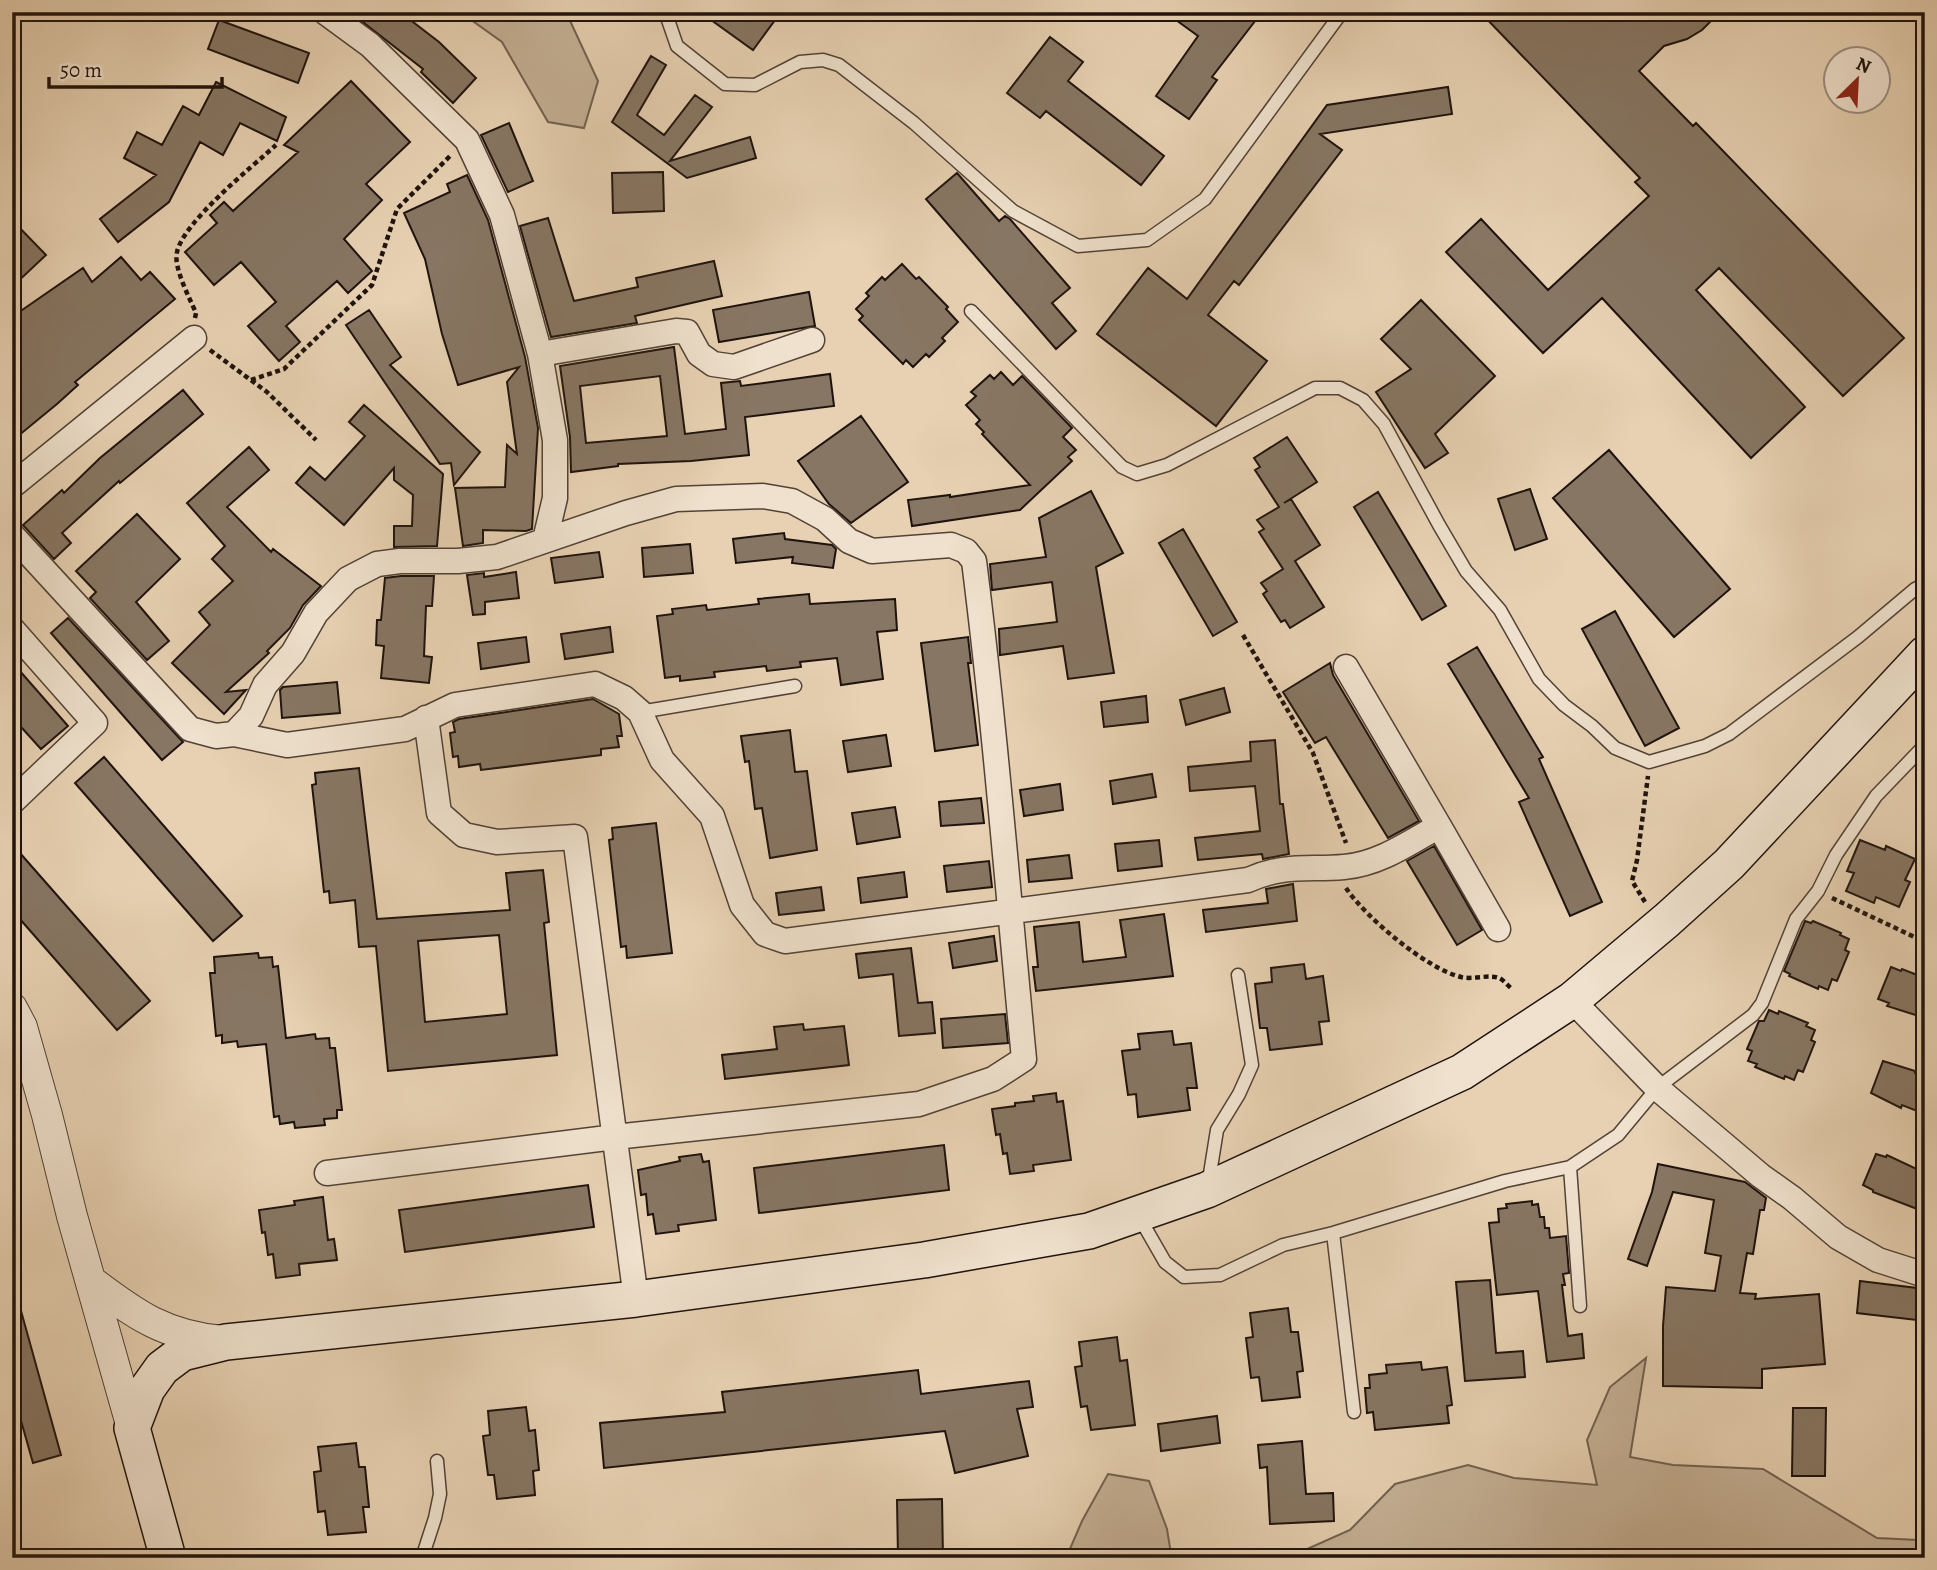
<svg xmlns="http://www.w3.org/2000/svg" width="1937" height="1570" font-family="Alegreya,serif">
	<rect width="100%" height="100%" fill="#e7d1b2"/>
	<filter id="stains"><feTurbulence type="fractalNoise" baseFrequency=".00286" numOctaves="4"/><feColorMatrix values="0 0 0 0 .2 0 0 0 0 .09 0 0 0 0 .02 0 0 0 .5 -.17"/></filter>
	<radialGradient id="worn" r=".72"><stop offset=".6" stop-color="#630" stop-opacity="0"/><stop offset="1" stop-color="#630" stop-opacity=".3"/></radialGradient>
	<path fill="#c5b196" stroke="#726252" stroke-width="2" d="M460 12H566L598 81 584 128 548 122 502 42Z
		M1646 1358 1630 1457 1673 1465 1763 1469 1877 1538 1918 1540 1925 1537V1558H1287L1350 1530 1395 1484 1468 1465 1514 1478 1597 1485 1587 1440 1610 1387Z
		M1108 1474 1149 1481 1167 1529 1171 1554 1199 1558H1066L1082 1521Z"/>
	<path fill="#877663" stroke="#1f130e" stroke-width="2" fill-rule="evenodd" d="M350 12H400L439 42 476 78 453 103 421 72 423 69Z
		M700 12H781L753 50Z
		M1165 12H1262L1212 77 1217 80 1189 119 1156 96 1198 36Z
		M1480 12H1720L1702 30 1687 39 1664 46 1639 71 1693 126 1696 123 1904 338 1843 396 1719 268 1696 290 1805 407 1751 458 1602 298 1543 353 1446 252 1481 219 1548 290 1649 196 1635 182 1640 178Z
		M219 20 309 53 298 83 208 49Z
		M1050 37 1083 62 1068 81 1164 156 1141 185 1046 111 1040 118 1007 93Z
		M651 56 666 65 637 115 664 135 695 95 712 107 670 161 750 137 756 158 687 178 612 122Z
		M351 81 410 142 366 184 382 200 344 239 372 271 348 293 337 281 286 326 300 342 279 361 248 326 276 302 241 262 214 285 185 252 217 223 210 215 224 202 233 211 298 152 284 145Z
		M216 82 286 117 277 141 240 123 223 155 200 142 169 202 118 242 100 219 156 175 124 158 137 132 162 145 183 106 199 115Z
		M1448 87 1452 114 1320 134 1342 150 1239 285 1234 281 1208 315 1267 361 1216 426 1097 334 1148 268 1187 299 1327 105Z
		M509 123 533 181 508 192 481 135Z
		M663 172 664 211 613 213 612 173Z
		M957 173 999 221 1005 216 1010 219 1070 288 1052 303 1076 331 1056 349 926 199Z
		M467 175 488 220 525 357 538 428 532 529 526 531 483 530V543L463 546 455 488 505 487 507 445 517 454 507 382 519 367 458 385 442 334 425 259 404 213 450 192 447 184Z
		M548 218 574 301 638 287 636 278 714 261 722 296 635 316 637 323 551 337 520 226Z
		M12 220 46 255 12 287Z
		M121 257 141 280 150 272 175 299 75 382 78 385 57 404 12 441V317L83 268 92 282Z
		M902 264 916 279 919 277 948 307 946 309 958 322 942 338 945 341 929 357 926 354 913 367 906 360 903 364 859 320 863 316 856 309 869 296 866 293 882 277 885 280Z
		M809 292 815 326 719 342 713 310Z
		M1421 300 1495 376 1435 434 1448 453 1425 468 1376 392 1411 369 1381 339Z
		M369 310 401 357 390 365 480 452 454 485 451 463 440 464 346 325Z
		M674 347 685 434 726 429 721 383 740 381 741 386 830 374 834 406 745 417 749 455 691 461 618 464V466L571 472 570 437 560 366ZM660 376 667 436 586 443 580 386Z
		M1001 372 1013 385 1022 376 1072 428 1063 437 1076 450 1068 457 1072 461 1020 510 912 526 908 500 950 495V497L1030 485 982 434 984 432 976 424 980 420 966 405 976 396 971 392 990 375 994 379Z
		M183 390 203 414 120 483 119 481 62 533 71 543 54 559 23 525 62 490 64 493 100 458Z
		M364 405 443 474 437 546 394 547V526H412L413 495 394 480V468L344 525 296 483 310 467 325 480 365 436 349 422Z
		M861 416 908 482 851 523 829 504 798 461Z
		M1287 437 1317 482 1284 503 1291 499 1320 545 1295 561 1324 607 1290 628 1285 620 1281 622 1263 594 1267 591 1261 583 1283 569 1259 532 1264 529 1257 520 1279 507 1255 470 1260 467 1254 458Z
		M249 447 269 470 227 507 271 552 273 549 321 586 303 605 290 628 267 651 269 653 226 692 246 690 224 714 172 663 210 625 199 612 233 581 212 559 225 546 187 503Z
		M1609 450 1730 589 1674 637 1553 498Z
		M1530 489 1547 539 1515 550 1498 499Z
		M1091 491 1123 553 1096 567 1114 673 1068 679 1063 646 1000 655 999 629 1057 622 1052 582 992 590 990 564 1046 557 1039 518Z
		M1378 492 1446 606 1422 620 1354 507Z
		M137 514 180 559 136 602 169 641 147 660 90 598 96 592 76 571Z
		M1183 529 1237 622 1213 636 1159 543Z
		M784 533 785 539 832 545 836 549 833 568 792 563 793 557 736 563 733 539Z
		M690 544 693 573 644 577 642 548Z
		M599 552 603 577 555 583 551 558Z
		M516 572 519 598 485 602V614L473 615 467 575 484 573V577Z
		M401 576H434L432 606H426L424 656 432 657 429 683 381 678 384 646 376 645 377 620H381L385 578Z
		M809 594 810 604 895 599 897 630 877 632 883 679 841 685 837 658 800 662 801 667 767 671 766 666 714 672 715 677 680 681V676L665 678 657 616 673 614 672 609 706 605 707 610 759 604 758 599Z
		M1615 611 1679 728 1645 746 1582 629Z
		M68 618 183 742 162 760 51 633Z
		M610 627 613 652 565 659 561 634Z
		M526 637 529 662 481 669 478 643Z
		M968 637 971 663H968L978 745 935 751 921 643Z
		M1477 647 1543 757 1539 759 1602 902 1570 916 1519 802 1529 798 1448 664Z
		M12 662 68 726 41 749 12 717Z
		M1330 663 1333 675 1419 821 1388 838 1326 737 1315 743 1283 692Z
		M337 682 340 713 282 718 280 690 283 687Z
		M1224 688 1230 712 1186 725 1180 700Z
		M1146 696 1148 722 1104 727 1101 702Z
		M593 699 619 714 622 736H617L619 747 601 749V755L481 770 480 764 459 767 458 756 453 757 450 733 455 732 453 722 459 719Z
		M790 730 795 772 807 771 817 850 770 858 762 808 755 809 749 761 745 762 741 736Z
		M886 735 891 766 848 772 843 741Z
		M1275 740 1280 804H1283L1289 854 1263 859 1262 854 1198 860 1195 838 1260 831 1255 786 1190 791 1188 767 1251 761 1250 742Z
		M104 757 242 916 213 941 75 783Z
		M359 768 377 919 510 910 506 873 543 870 549 922 544 923 557 1055 388 1071 376 946 359 947 355 900 330 903 329 891 324 892 312 785 316 784 315 773ZM499 935 507 1014 425 1022 418 941Z
		M1152 774 1156 797 1113 804 1110 781Z
		M1060 784 1063 810 1024 816 1020 790Z
		M981 798 984 823 941 826 939 802Z
		M895 807 900 837 857 844 852 813Z
		M656 823 672 953 627 958 626 946 621 947 609 840 613 839 612 828Z
		M1159 840 1162 866 1118 871 1115 844Z
		M1860 840 1885 850 1886 846 1915 859 1905 880 1910 882 1899 907 1876 897 1874 903 1846 891 1854 873 1847 871Z
		M12 844 150 1001 117 1030 12 910Z
		M1434 846 1482 930 1457 945 1407 861Z
		M1069 855 1072 878 1029 882 1027 860Z
		M989 861 992 887 947 892 944 866Z
		M904 872 907 897 861 903 858 878Z
		M1293 884 1297 921 1206 932 1203 910 1268 903 1266 889Z
		M821 887 824 910 779 915 776 893Z
		M1164 914 1173 976 1036 991 1033 967H1038L1034 927 1079 922 1083 962 1126 957 1120 920Z
		M1805 921 1811 923 1813 921 1841 933 1840 935 1849 939 1845 950 1849 952 1837 981 1832 979 1828 990 1819 986 1818 989 1789 976 1790 974 1784 971Z
		M994 936 997 961 953 968 949 943Z
		M911 948 918 1003 932 1002 935 1033 899 1036 893 974 859 978 856 954Z
		M258 953 259 958 272 957 273 967 278 966 286 1038 315 1034 316 1039 329 1038 330 1048H335L342 1110H337V1118L324 1119 325 1125 295 1128 294 1122 280 1124 279 1116 274 1117 266 1044 238 1047 237 1041 222 1043V1035L216 1036 210 973H215L214 957Z
		M1304 964 1306 979 1323 976 1329 1021 1319 1022 1322 1044 1270 1050 1267 1028H1260L1255 984 1272 982 1271 968Z
		M1891 967 1901 971 1902 969 1925 978V1018L1887 1006 1889 1003 1878 999Z
		M1769 1010 1778 1014 1779 1011 1808 1023 1806 1026 1815 1030 1811 1040 1815 1042 1803 1072 1798 1070 1794 1080 1785 1076 1784 1079 1755 1067 1757 1064 1748 1061 1752 1051 1747 1049 1759 1021H1764Z
		M1005 1014 1008 1043 943 1048 941 1019Z
		M803 1024 804 1030 844 1026 849 1065 725 1079 722 1055 777 1049 774 1027Z
		M1172 1031 1174 1045 1191 1043 1197 1088H1187L1190 1110 1138 1117 1136 1094 1128 1095 1122 1051 1140 1049 1138 1034Z
		M1883 1061 1915 1071V1073L1925 1077V1114L1902 1105 1901 1108 1871 1093Z
		M1056 1093 1057 1102 1063 1101 1071 1160 1033 1165 1034 1171 1010 1174 1007 1153 1003 1154 1000 1134 996 1135 992 1109 1015 1106V1103L1034 1101 1033 1096Z
		M944 1145 949 1190 759 1213 754 1168Z
		M701 1154 703 1162 709 1161 716 1220 678 1225 679 1231 656 1234 653 1214 648 1215 646 1194 641 1195 638 1170 680 1161 679 1157Z
		M1876 1154 1886 1157 1887 1155 1925 1173V1212L1873 1192V1190L1863 1185Z
		M1658 1164 1745 1182 1766 1198 1764 1210H1760L1753 1254 1747 1253 1740 1293 1756 1294 1755 1299 1819 1294 1825 1364 1762 1369V1388L1663 1386V1326L1666 1287 1715 1291 1721 1256 1705 1253 1714 1200 1673 1192 1647 1266 1628 1259 1652 1192Z
		M588 1185 594 1227 405 1252 399 1210Z
		M323 1197 328 1240 334 1239 337 1260 299 1264 300 1275 276 1278 273 1254 268 1255 265 1232 262 1233 259 1210 295 1205 294 1201Z
		M1532 1201V1205L1538 1204 1540 1217H1544L1545 1228H1549L1550 1238 1566 1236 1569 1273 1563 1274 1565 1285H1562L1568 1336 1582 1334 1584 1358 1547 1362 1538 1291 1497 1295 1489 1223 1499 1222 1498 1209 1507 1208 1506 1204Z
		M1490 1280 1496 1353 1523 1351 1525 1377 1465 1381 1456 1282Z
		M1860 1281 1925 1289V1321L1857 1313Z
		M18 1300 61 1455 33 1463 12 1389V1301Z
		M1288 1308 1291 1332H1298L1303 1371 1297 1372 1300 1397 1262 1401 1259 1377 1251 1378 1246 1338 1253 1337 1250 1313Z
		M1117 1337 1120 1361 1127 1360 1135 1425 1091 1430 1087 1406 1081 1407 1075 1367 1082 1366 1079 1342Z
		M1421 1362 1422 1370 1447 1367 1452 1405 1447 1406 1449 1423 1375 1430 1373 1412 1367 1413 1365 1388H1370L1369 1375 1387 1373 1386 1365Z
		M918 1370 921 1394 1029 1381 1033 1407 1017 1409 1028 1456 955 1473 945 1431 604 1468 600 1423 725 1412 722 1392Z
		M526 1407 529 1431 535 1430 539 1470 533 1471 535 1495 497 1499 494 1475H488L483 1436 490 1435 488 1411Z
		M1793 1408H1826L1825 1476H1792Z
		M1217 1416 1220 1443 1161 1451 1158 1424Z
		M1302 1441 1306 1494 1333 1493 1334 1521 1270 1524 1267 1467 1260 1468 1258 1445Z
		M356 1443 359 1467H365L369 1507H363L366 1532 328 1535 325 1511 318 1512 314 1472 321 1471 318 1447Z
		M942 1499 943 1558H898L897 1500Z"/>
	<g fill="none" stroke-linecap="round" stroke-linejoin="round">
		<g stroke="#514237" stroke-width="15">
			<path id="service" d="M668 12 667 17 677 46 725 84 755 85 800 62 823 60 839 65 914 123 1013 211 1078 246 1147 240 1205 199 1342 12
				M971 311 1122 467 1137 474 1167 465 1315 388H1340L1363 400 1384 424 1439 525 1466 571 1500 610 1539 679 1564 705 1592 726 1615 748 1649 762 1705 746 1729 734 1858 637 1915 589 1925 584
				M640 712 795 686
				M1570 1167 1580 1306
				M1208 1186 1217 1130 1239 1094 1252 1065 1238 975
				M1138 1215 1165 1262 1184 1277 1220 1275 1283 1245 1333 1233 1505 1181 1570 1167 1618 1135 1657 1088 1753 1015 1762 1003 1796 919 1818 891 1836 855 1876 796 1925 745
				M1333 1233 1354 1412
				M422 1558 435 1518 440 1494 437 1461"/>
		</g>
		<g stroke="#514237" stroke-width="27">
			<path id="minor" d="M325 12 370 45 467 140 502 215 540 354 555 440V498L545 540
				M540 354 676 331 687 332 699 354 713 364 734 367 812 340
				M12 486 194 338
				M12 535 190 729 216 736 234 734 251 716 265 685 293 653 316 613 348 579 377 564 400 561H458L497 557 626 513 676 499 763 496 792 501 825 519 849 541 872 551 951 545 966 551 974 561C995 727 1008 893 1024 1059L993 1079 919 1104 615 1137 327 1173
				M12 629 95 723 12 802
				M1346 667 1439 826
				M426 718 439 813 464 835 497 842 575 837 636 1299
				M234 734 287 745 405 729 455 705 595 684 624 698 640 712 662 760 712 816 742 905 765 934 785 941 1248 880C1284 864 1307 870 1344 867 1379 864 1409 843 1439 826L1498 929
				M1572 1000 1657 1088 1761 1176 1792 1198 1838 1237 1878 1260 1925 1275"/>
		</g>
		<g stroke="#514237" stroke-width="32">
			<path id="tertiary" d="M12 1008 22 1027 47 1115 72 1216 132 1428
				M91 1281C136 1315 165 1336 223 1341"/>
		</g>
		<g stroke="#1f130e" stroke-width="38">
			<path id="secondary" d="M168 1558 132 1428 147 1389 162 1368 182 1353 226 1342 636 1299 924 1260 1089 1231 1207 1190 1462 1072 1572 1000 1667 920 1729 864 1925 654"/>
		</g>
		<path stroke="#1f130e" stroke-width="4.5" stroke-dasharray="5 3.5" stroke-linecap="butt" d="M195 318 196 313C190 299 173 267 177 252 184 221 252 167 276 145
			M210 350 267 392 316 440
			M251 380 284 369 372 285 397 209 451 155
			M1243 635 1313 753 1346 843
			M1346 888C1366 918 1427 969 1461 977 1473 980 1489 974 1499 978 1504 980 1508 986 1512 989
			M1832 898 1925 942
			M1645 902 1632 881 1637 860 1648 776"/>
		<use href="#service" stroke="#efe1cd" stroke-width="12"/>
		<use href="#minor" stroke="#efe1cd" stroke-width="24"/>
		<use href="#tertiary" stroke="#efe1cd" stroke-width="30"/>
		<use href="#secondary" stroke="#efe1cd" stroke-width="35"/>
	</g>
	<rect width="1937" height="1570" fill="none" stroke="#e7d1b2" stroke-width="42"/>
	<rect x="14" y="14" width="1909" height="1542" fill="none" stroke="#1f130e" stroke-width="3.5"/>
	<rect x="21" y="21" width="1895" height="1528" fill="none" stroke="#1f130e" stroke-width="2"/>
	<g transform="translate(1857 80) rotate(24)"><circle r="33" fill="#efe1cd" stroke="#9c8f81" stroke-width="2"/>
	<path d="M0-5L12 26L0 18L-12 26Z" fill="#8f2418"/>
	<text y="-10" font-size="19" font-weight="bold" text-anchor="middle" fill="#1f130e">N</text>
	</g>
	<path d="M49 77v10h173v-10" fill="none" stroke="#1f130e" stroke-width="3.5"/>
	<text x="60" y="77" font-size="21" fill="#1f130e" stroke="#efe1cd" stroke-width="5" paint-order="stroke">50 m</text>
	<rect width="100%" height="100%" filter="url(#stains)"/>
	<rect width="100%" height="100%" fill="url(#worn)"/>
</svg>
